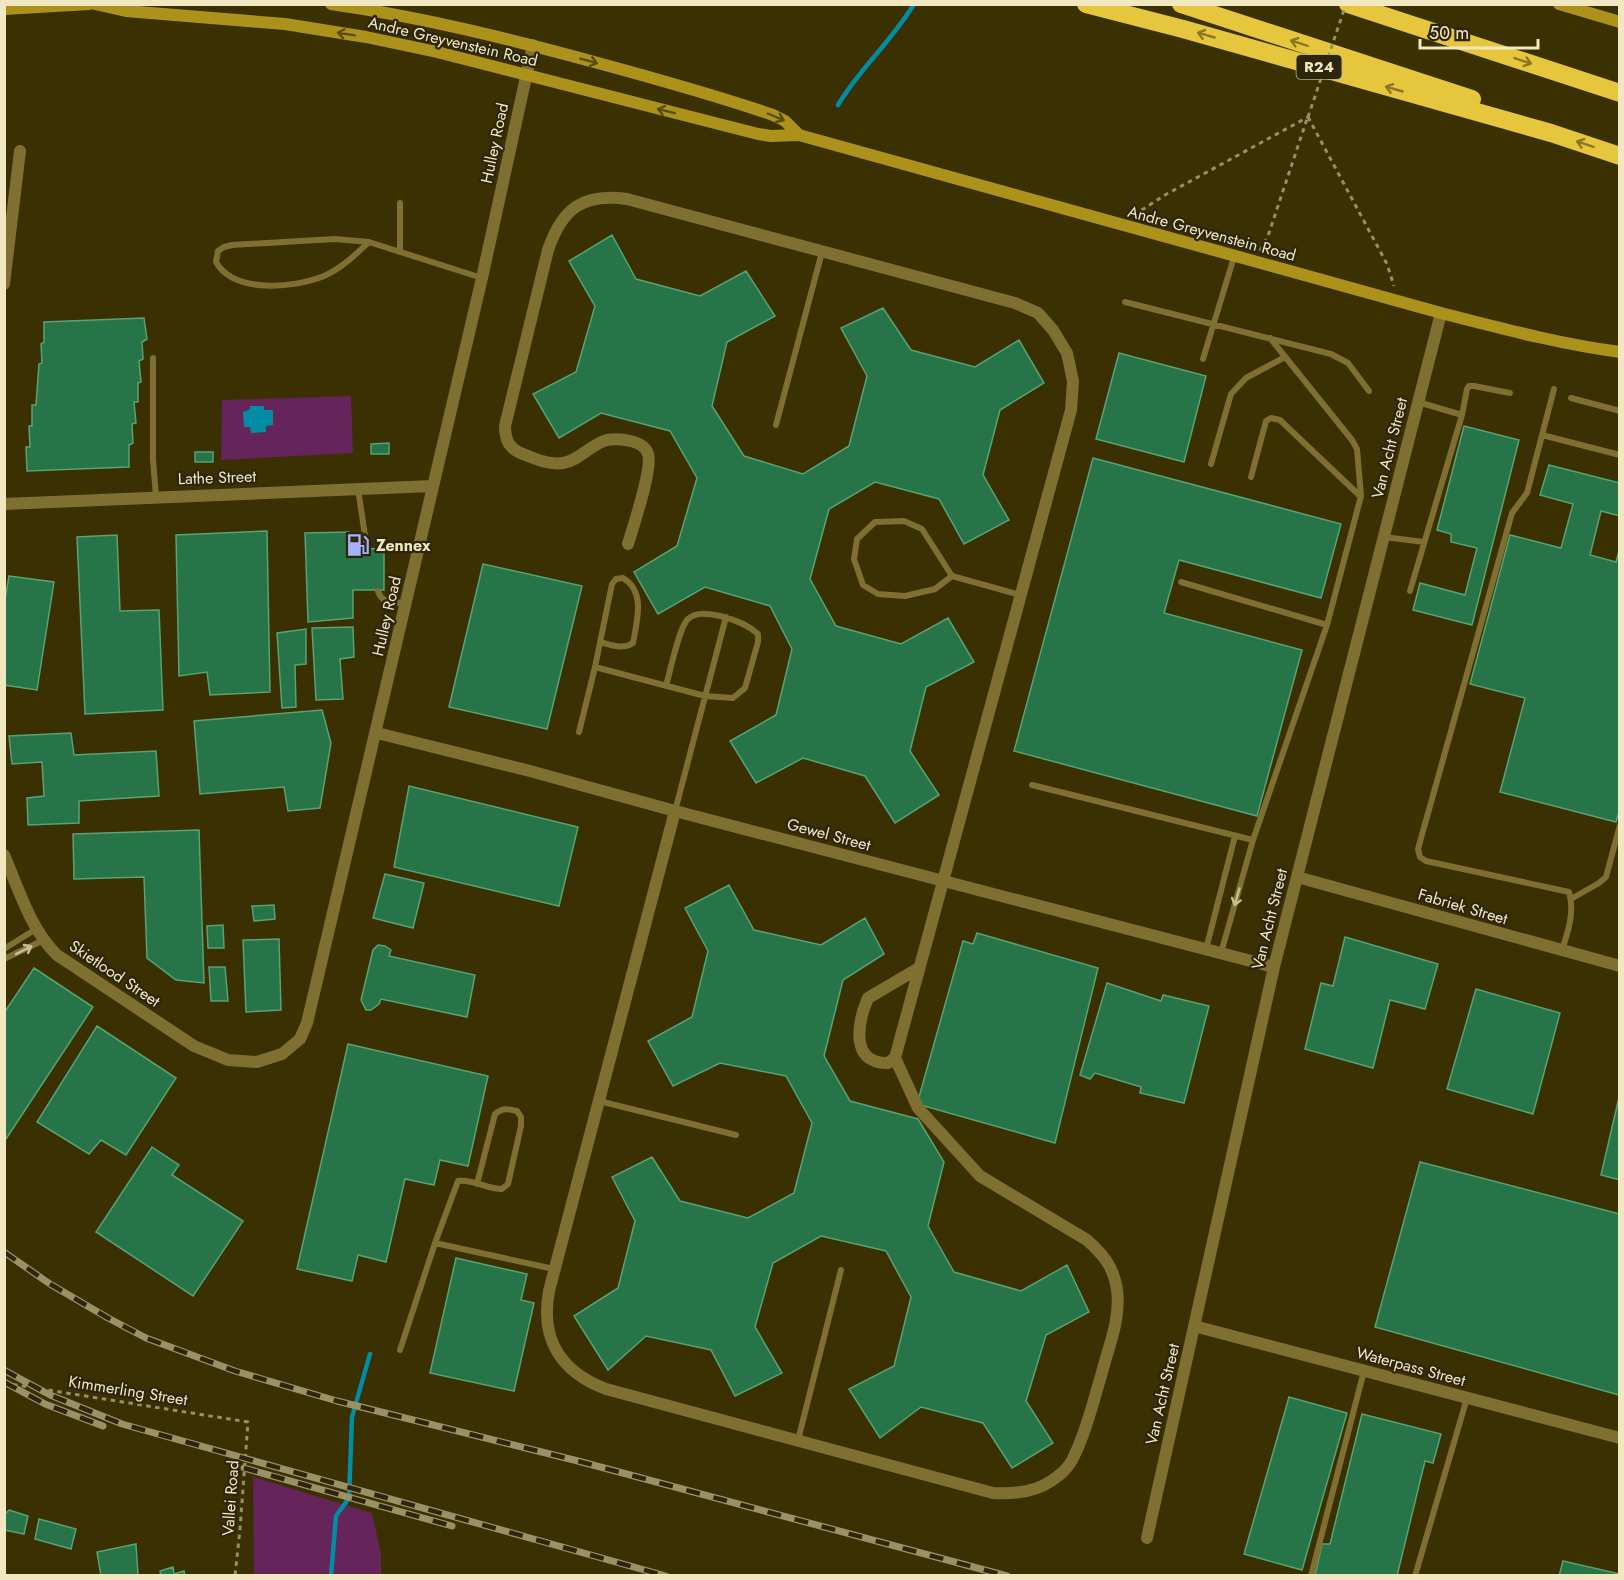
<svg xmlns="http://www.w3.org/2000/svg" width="1624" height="1580" font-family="Jost,sans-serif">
	<rect width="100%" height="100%" fill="#3a3002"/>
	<path fill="#65245a" d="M351 396 353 453 221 460 222 400Z
		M253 1477 372 1513 381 1554V1575H254Z"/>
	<path fill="#028da5" d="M250 406H264V410H273V425L266 426V432L251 433 250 427H244L243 412 250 409Z"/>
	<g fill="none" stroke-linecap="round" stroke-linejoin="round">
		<path stroke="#028da5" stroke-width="4.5" d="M838 105C859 69 892 41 914 4
			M331 1576 336 1516 349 1498 352 1417 370 1354"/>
	</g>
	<path fill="#277449" stroke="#58a274" stroke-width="1.5" d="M612 235 636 279 700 296 746 271 775 316 727 342 712 406 744 456 803 474 849 446 867 376 841 328 883 308 911 350 975 367 1019 340 1044 383 1000 410 983 475 1009 520 964 544 939 499 875 482 829 509 810 579 836 626 901 644 948 618 974 662 926 687 910 751 939 795 895 823 865 776 803 758 756 783 730 741 776 715 792 649 770 606 705 587 658 614 634 572 677 546 697 478 670 431 601 413 559 438 533 394 576 372 595 306 569 261Z
		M144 318 147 339 142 342 143 359 139 361 141 382 138 383V402H134L136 423 132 424 133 443 129 445V467L27 471 26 447H30L29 426H32V405H36L39 364 42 363 41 344 44 342V322Z
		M1119 353 1206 376 1184 462 1096 439Z
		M1464 426 1519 440 1472 625 1413 610 1420 583 1465 595 1477 548 1451 542V534L1437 530Z
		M389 443V454H371V444Z
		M195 452H213V462H195Z
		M1093 458 1341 524 1321 598 1179 560 1164 613 1302 650 1257 816 1014 751Z
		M1549 465 1620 483V516L1601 511 1590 555 1616 562 1620 547V808L1616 822 1500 792 1525 698 1470 684 1510 535 1561 548 1573 504 1540 495Z
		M267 531 270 692 210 695 207 672 179 676 176 535Z
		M349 532 350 548 384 549V590H353V618L308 622 305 533Z
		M117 535 120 611 159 610 163 710 85 714 77 537Z
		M483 564 582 586 547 729 449 707Z
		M9 576 54 582 37 690 4 685V606Z
		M353 627 354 657 340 659 343 699 316 700 312 628Z
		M306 629V664L295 665 296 707 282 708 277 633Z
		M322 710 331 743 320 808 288 811 284 787 200 794 194 721Z
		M71 733 74 755 156 751 159 796 79 801V823L28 825 27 798 44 796 42 762 12 764 9 736Z
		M409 786 578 827 559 906 394 867Z
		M199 830 204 983 176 980 147 958 144 877 74 879 73 834Z
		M385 874 424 883 413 928 373 918Z
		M729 885 754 930 821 945 865 918 884 954 843 980 824 1056 850 1101 918 1119 944 1162 928 1226 954 1272 1021 1291 1067 1265 1089 1312 1046 1335 1026 1401 1053 1443 1012 1468 983 1423 921 1407 880 1438 849 1389 894 1366 911 1297 886 1251 821 1236 773 1263 755 1327 782 1373 735 1396 711 1350 646 1336 608 1370 574 1316 618 1288 635 1221 612 1177 652 1157 680 1201 748 1218 794 1193 812 1123 786 1076 720 1063 673 1086 648 1041 692 1017 708 951 685 908Z
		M274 905 275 919 254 921 252 906Z
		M223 925 224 948H208L207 926Z
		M977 933 1098 968 1055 1143 917 1104 963 941 973 944Z
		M1345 937 1438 964 1425 1009 1390 1000 1373 1068 1305 1049 1321 983 1333 986Z
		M279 939 281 1010 246 1012 243 940Z
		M378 945 385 946 391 950 389 956 475 975 467 1017 381 999 379 1004 371 1010H366L361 1000 373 950Z
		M209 967H225L228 1001H211Z
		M34 968 93 1007 4 1142V1013Z
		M1107 983 1161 1001 1163 995 1209 1006 1184 1103 1140 1093 1141 1087 1095 1073 1090 1079 1080 1075Z
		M1476 989 1560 1013 1533 1114 1447 1089Z
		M97 1026 176 1078 126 1155 101 1140 89 1154 37 1122Z
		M348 1044 488 1076 468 1166 440 1160 434 1185 405 1179 386 1262 358 1255 352 1281 297 1269Z
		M1620 1093V1180L1601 1175Z
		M152 1147 179 1165 172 1175 243 1221 193 1296 96 1232Z
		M1420 1162 1620 1214 1619 1395 1375 1327Z
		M456 1258 527 1274 521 1300 534 1303 514 1391 430 1373Z
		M1289 1397 1347 1413 1302 1570 1244 1554Z
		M1362 1414 1441 1434 1433 1463 1425 1461 1397 1576H1315L1322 1544H1330Z
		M9 1510 28 1516 24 1534 4 1530V1515Z
		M39 1519 76 1529 71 1549 35 1539Z
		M136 1544 138 1575 101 1576 97 1552Z
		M1563 1561 1620 1574V1576H1559Z
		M173 1567 174 1574 184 1571 185 1576H161L160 1571Z"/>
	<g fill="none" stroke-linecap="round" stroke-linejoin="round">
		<path stroke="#998f65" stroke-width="3" stroke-dasharray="4.5 4.5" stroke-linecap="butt" d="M1308 117 1387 264 1394 286
			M1134 215 1165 195 1308 117
			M1260 251 1269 233 1307 119
			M4 1383 248 1422 240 1529 235 1576"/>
		<path stroke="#7f6f30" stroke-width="6" d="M400 203V252
			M369 242 335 239 232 245 224 247 218 251 216 262C234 294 295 288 324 276 342 268 355 255 369 242L482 278
			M1125 302 1331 354 1348 363 1369 391
			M153 358V460L156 496
			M1203 359 1234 257
			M1554 389 1527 493 1512 513 1418 849 1420 857 1426 861 1569 892C1575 911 1568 932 1562 950
			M1571 398 1620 411
			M1418 402 1462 415
			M776 425 822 252
			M1542 435 1620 455
			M1211 464 1231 394 1246 378 1285 357
			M1251 477 1266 421 1271 418 1280 420 1360 496
			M358 489 367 549
			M1384 537 1424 542
			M952 576 935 589 905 596 878 594 863 585 854 559 857 539 875 522 904 521 922 529 952 576 1020 595
			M1181 582 1327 625
			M378 591C382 604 392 602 405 603
			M1410 591 1462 415 1467 389 1469 386H1474L1510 393
			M595 667 705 696 733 698 745 688 758 642V634C748 625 733 619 720 616 710 614 697 611 688 619 679 627 670 672 666 686
			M579 732 595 667 612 584 616 579 623 578C646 592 637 620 633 643 623 650 612 645 600 642
			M1032 785 1253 840
			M675 811 726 617
			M1571 899 1599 883 1606 877 1620 825
			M4 949 36 929
			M1206 949 1235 836
			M1221 953 1253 840 1327 625 1361 496 1357 449 1352 440 1270 338
			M4 959 44 940
			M599 1101 736 1135
			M435 1243 554 1269
			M400 1350 435 1243 458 1181C473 1179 487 1189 502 1189L508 1184 521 1126V1117L517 1111C508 1109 503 1107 495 1114L477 1184
			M798 1440 841 1270
			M1311 1576 1364 1371
			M1415 1576 1467 1398"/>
		<path stroke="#7f6f30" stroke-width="12" d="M4 284 20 151
			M4 504 432 486
			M628 544C633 527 653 468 648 454 644 440 619 438 607 440 591 444 580 460 563 463 549 465 535 459 523 454 509 449 505 440 505 426L548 250C562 209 582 193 627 199L1015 303 1038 313 1053 330 1067 353 1073 381 1071 410 895 1058 888 1063C849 1064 858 1021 868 998L919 968
			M377 733 530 771 675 811 1274 967
			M675 811 549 1291C540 1339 561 1372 606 1389L993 1493C1017 1494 1039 1492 1058 1476 1065 1471 1072 1462 1075 1454 1087 1429 1093 1402 1101 1376 1108 1348 1121 1319 1117 1290 1114 1268 1104 1255 1087 1240L980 1176 918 1108 895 1058
			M4 855C19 889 30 929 57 955L194 1046 228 1060 257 1062 282 1054 300 1039 307 1023 482 278 533 45
			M1297 877 1620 966
			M1194 1326 1620 1438
			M1147 1538 1274 967 1441 313"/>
		<path stroke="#ac921b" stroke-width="12" d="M95 4 126 11 285 24 366 37 437 52 758 134 771 136 799 135 1441 313C1500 328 1559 344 1620 352
			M331 4C422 17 510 39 598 63 657 79 715 95 773 115L785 121 799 135
			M1559 4 1620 22
			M4 9 89 4"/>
		<path stroke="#e6c63c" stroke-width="18" d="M1086 4 1183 29 1551 133 1620 156
			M1181 4 1472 99
			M1348 4 1620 93"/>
		<g stroke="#9b9167" stroke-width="7">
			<path id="rail" d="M4 1252 50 1284 108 1318 146 1338 235 1371 337 1401 578 1461 1007 1576
				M4 1370 50 1395 122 1424 666 1576
				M4 1382 45 1404 103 1426
				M244 1468 452 1526"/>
		</g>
		<use href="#rail" stroke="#2d260d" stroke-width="4.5" stroke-dasharray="14" stroke-linecap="butt"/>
		<path stroke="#998f65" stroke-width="3" stroke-dasharray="4.5 4.5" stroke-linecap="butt" d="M1308 117 1346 4"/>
	</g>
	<defs><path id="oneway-shaft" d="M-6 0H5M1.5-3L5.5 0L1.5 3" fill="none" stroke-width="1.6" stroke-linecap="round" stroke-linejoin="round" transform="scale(1.5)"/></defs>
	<g stroke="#594c12">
		<use href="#oneway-shaft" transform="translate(346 34) rotate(-171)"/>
		<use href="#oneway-shaft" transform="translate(589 61) rotate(15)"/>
		<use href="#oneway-shaft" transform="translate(666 111) rotate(-166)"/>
		<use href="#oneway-shaft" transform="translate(776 117) rotate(23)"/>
	</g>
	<g stroke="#8a7624">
		<use href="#oneway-shaft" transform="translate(1206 35) rotate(-164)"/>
		<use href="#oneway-shaft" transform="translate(1299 43) rotate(-162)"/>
		<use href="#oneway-shaft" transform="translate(1523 61) rotate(18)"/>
		<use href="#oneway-shaft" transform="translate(1394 89) rotate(-164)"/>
		<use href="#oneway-shaft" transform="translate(1585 144) rotate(-162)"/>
	</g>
	<g stroke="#c9be8e">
		<use href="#oneway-shaft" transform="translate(1237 897) rotate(106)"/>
		<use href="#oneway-shaft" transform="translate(24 950) rotate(-27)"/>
	</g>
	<defs>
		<g id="fuel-bare" transform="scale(1.8)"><path d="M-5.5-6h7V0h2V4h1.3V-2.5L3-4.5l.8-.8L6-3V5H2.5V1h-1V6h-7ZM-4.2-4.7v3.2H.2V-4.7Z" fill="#a3b2fc" stroke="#2d260d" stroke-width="2.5" paint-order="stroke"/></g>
	</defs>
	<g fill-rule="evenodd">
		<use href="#fuel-bare" x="358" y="545"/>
	</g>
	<g text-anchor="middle" stroke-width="4.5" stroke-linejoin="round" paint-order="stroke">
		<rect fill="#2d260d" stroke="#b6ae8b" stroke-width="1.5" x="1296.5" y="55" width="45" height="24" rx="4.5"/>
		<g font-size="15" font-weight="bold" fill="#f1e8c1">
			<text x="1319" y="72">R24</text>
		</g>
		<g font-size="16" fill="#f1e8c1" stroke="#2d260d">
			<text transform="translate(453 41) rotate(13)" y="6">Andre Greyvenstein Road</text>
			<text transform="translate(494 143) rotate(-78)" y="6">Hulley Road</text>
			<text transform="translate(1212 233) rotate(15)" y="6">Andre Greyvenstein Road</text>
			<text transform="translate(1389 448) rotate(-76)" y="6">Van Acht Street</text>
			<text transform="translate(217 477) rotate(-2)" y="6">Lathe Street</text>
			<text transform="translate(386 616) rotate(-77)" y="6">Hulley Road</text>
			<text transform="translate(829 834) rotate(15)" y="6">Gewel Street</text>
			<text transform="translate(1463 906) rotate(16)" y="6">Fabriek Street</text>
			<text transform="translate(1269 919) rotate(-76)" y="6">Van Acht Street</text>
			<text transform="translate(115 973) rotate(34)" y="6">Skietlood Street</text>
			<text transform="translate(1411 1366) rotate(15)" y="6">Waterpass Street</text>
			<text transform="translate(128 1390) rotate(9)" y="6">Kimmerling Street</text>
			<text transform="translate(1162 1394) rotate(-77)" y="6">Van Acht Street</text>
			<text transform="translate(230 1498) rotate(-86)" y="6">Vallei Road</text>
		</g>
		<g font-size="16" font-weight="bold" fill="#f1e8c1" stroke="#2d260d" text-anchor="start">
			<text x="376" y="551">Zennex</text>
		</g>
	</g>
	<rect width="1624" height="1580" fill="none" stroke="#f1e8c1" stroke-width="12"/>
	<path d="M1420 39v9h118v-9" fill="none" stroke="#f1e8c1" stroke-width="3"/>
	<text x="1429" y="39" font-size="18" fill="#f1e8c1" stroke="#2d260d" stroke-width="4.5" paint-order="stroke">50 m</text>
</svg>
